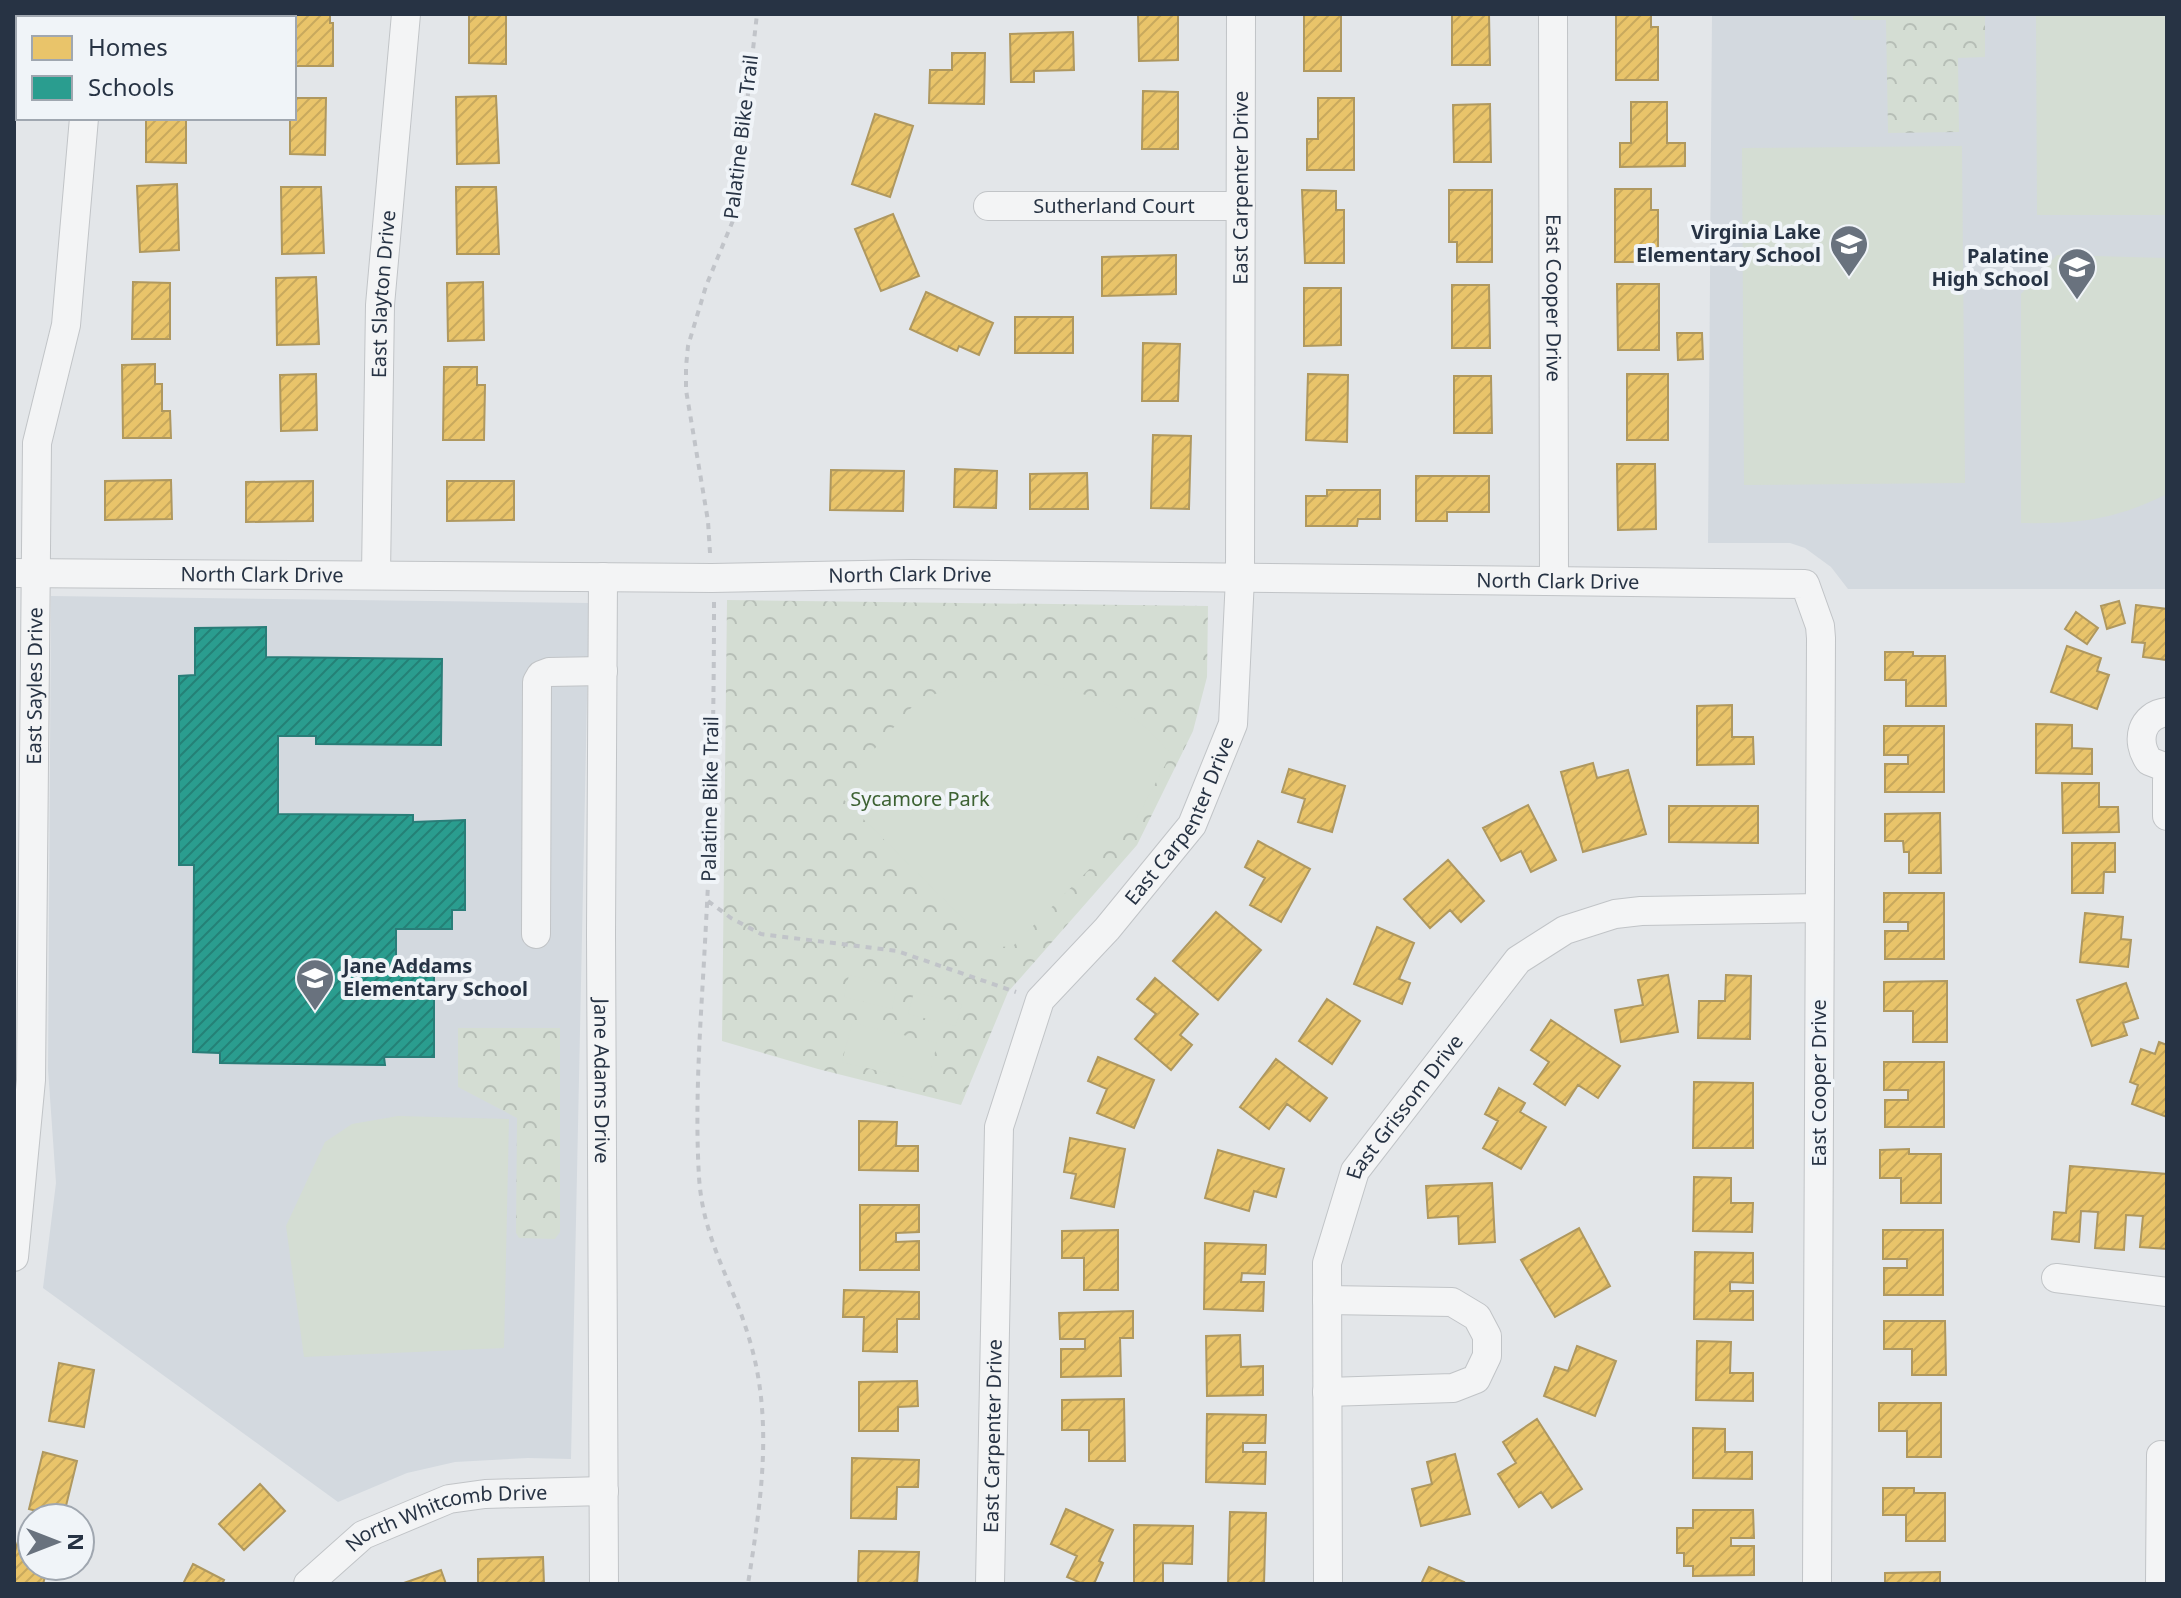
<svg xmlns="http://www.w3.org/2000/svg" width="2181" height="1598" font-family="'Noto Sans',sans-serif">
	<defs>
		<pattern id="park-crowns" width="20" height="18" patternUnits="userSpaceOnUse" patternTransform="scale(2)"><rect width="20" height="18" fill="#d4ddd3"/><path d="M2 6a3 3 0 1 1 6 0M12 15a3 3 0 1 1 6 0" fill="none" stroke="#b6beb6"/></pattern>
		<pattern id="homes-hatch" width="6" height="6" patternUnits="userSpaceOnUse" patternTransform="scale(2)"><rect width="6" height="6" fill="#e9c46a"/><path d="M-1 1l2-2M0 6l6-6M5 7l2-2" fill="none" stroke="#c8a95d"/></pattern>
		<pattern id="schools-hatch" width="6" height="6" patternUnits="userSpaceOnUse" patternTransform="scale(2)"><rect width="6" height="6" fill="#2a9d8f"/><path d="M-1 1l2-2M0 6l6-6M5 7l2-2" fill="none" stroke="#248176"/></pattern>
	</defs>
	<rect width="100%" height="100%" fill="#e3e6e9"/>
	<path fill="#d3d9df" d="M1712 14H2167V589H1848L1831 567 1805 548 1790 543H1708Z
		M51 596 589 603 571 1459 528 1458 455 1462 407 1473 338 1502 43 1288 56 1183 48 1069Z"/>
	<path fill="url(#park-crowns)" d="M1853 14H1985V57L1958 58 1959 132 1888 133 1886 20H1853Z
		M727 600 1208 606 1207 677 1193 731 1137 845 1008 992 961 1105 818 1069 722 1041Z
		M458 1028H560V1232L555 1239 519 1238 516 1233 517 1118 458 1087Z"/>
	<path fill="#d4ddd3" d="M2036 14H2167V215H2037Z
		M1962 146 1965 483 1744 485 1742 148Z
		M2057 255 2167 258V494C2114 520 2080 524 2021 523V294Z
		M1024 680C1088 694 1128 701 1171 754L1133 825 1012 947 991 946 836 792 919 699 971 683Z
		M849 975 897 987 892 1009 844 997Z
		M914 992 962 1004 956 1026 908 1014Z
		M852 1023 937 1043 928 1083 842 1062Z
		M398 1116 509 1119 504 1348 304 1357 286 1226 325 1142 352 1124Z"/>
	<path fill="url(#homes-hatch)" stroke="#af985f" stroke-width="2" d="M14 14H21V18H18V72L14 71Z
		M157 14H191V18H157Z
		M291 14H330V23H333V66H294V18H291Z
		M469 14H506V64L469 63Z
		M1138 14H1178V60L1139 61Z
		M1304 14H1341V71H1304Z
		M1452 14H1489L1490 65H1452Z
		M1616 14H1651V27H1658V80H1616Z
		M1073 32 1074 70 1034 71V82H1011L1010 34Z
		M952 53H985L984 104 929 103 930 70H952Z
		M1143 91 1178 92V149H1142Z
		M496 96 499 163 457 164 456 97Z
		M294 98H326L325 155 290 154V118H294Z
		M1318 98H1354V170H1307V139H1318Z
		M1631 102H1667V143H1685V166L1620 167V143H1631Z
		M1490 104 1491 162H1454L1453 105Z
		M875 114 913 126 890 197 852 184Z
		M146 118H186V163L146 162Z
		M177 184 179 250 140 252 137 186Z
		M281 187H321L324 253 282 254Z
		M456 187H496L499 254H457Z
		M1615 189H1651V210H1658V262H1615Z
		M1302 190 1336 191V210H1344V263H1305Z
		M1449 190H1492V262H1457V242H1449Z
		M893 214 919 276 881 291 855 229Z
		M1176 255V294L1102 296V257Z
		M316 277 319 344 277 345 276 278Z
		M133 282 170 283V339H132Z
		M483 282 484 340 448 341 447 283Z
		M1617 284H1659V350H1618Z
		M1452 285H1489L1490 348H1452Z
		M1304 288H1341V345L1304 346Z
		M926 292 993 323 979 355 959 346 957 351 910 329Z
		M1015 317H1073V353H1015Z
		M1677 333H1702L1703 359 1678 360Z
		M1143 343 1180 344 1178 401H1142Z
		M155 364V384H162V411H170L171 438H123L122 365Z
		M444 367H477V385H485L484 440H443Z
		M316 374 317 430 281 431 280 375Z
		M1308 374 1348 375 1347 442 1306 440Z
		M1627 374H1668V440H1627Z
		M1454 376H1491L1492 433H1454Z
		M1153 435 1191 436 1189 509 1151 508Z
		M1617 464H1655L1656 529 1618 530Z
		M955 469 997 471 996 508 954 507Z
		M831 470 904 471 903 511 830 510Z
		M1087 473 1088 509H1030V474Z
		M1416 476H1489V512H1447V521H1416Z
		M171 480 172 519 105 520V481Z
		M313 481V521L246 522V482Z
		M447 481H514V520L447 521Z
		M1327 490H1380V519H1358L1357 526H1306V496H1327Z
		M2119 601 2125 623 2107 629 2101 606Z
		M2136 605 2167 609V660L2143 657 2145 643 2132 642Z
		M2076 612 2098 628 2087 644 2065 629Z
		M2067 646 2101 658 2097 671 2109 675 2097 709 2051 692Z
		M1885 652H1913V656H1945L1946 706H1906V680H1885Z
		M1732 705V737H1753L1754 764 1697 765V706Z
		M2036 724 2072 725V748L2092 749V774L2036 773Z
		M1884 726H1944V792H1885V764H1908V755H1884Z
		M1593 763 1597 778 1628 770 1646 834 1583 852 1561 772Z
		M1289 769 1345 786 1332 832 1298 822 1305 799 1282 792Z
		M2062 783H2099V807H2118L2119 832 2063 833Z
		M1528 805 1556 860 1531 872 1521 851 1501 861 1483 828Z
		M1669 806H1758V843L1669 842Z
		M1940 813 1941 873H1909V852H1904L1903 841H1885V814Z
		M1258 841 1310 869 1281 922 1250 905 1265 878 1245 867Z
		M2072 843H2115V872H2104L2103 893H2072Z
		M1448 860 1484 901 1461 922 1450 910 1430 928 1404 899Z
		M1884 893H1944V959H1885V931H1908V922H1884Z
		M1216 912 1261 950 1218 1000 1173 961Z
		M2085 913 2123 917 2121 939 2131 940 2128 967 2080 962Z
		M1377 927 1414 943 1399 979 1410 983 1402 1004 1354 984Z
		M1668 975 1678 1032 1621 1042 1615 1010 1643 1005 1638 980Z
		M1726 975 1751 976 1750 1039 1698 1038 1699 1001H1725Z
		M1155 978 1198 1014 1180 1035 1192 1045 1171 1070 1135 1039 1156 1014 1137 999Z
		M1947 981V1042H1913V1011H1884V982Z
		M2126 983 2138 1018 2123 1023 2127 1035 2092 1046 2077 1000Z
		M1327 999 1360 1021 1332 1064 1299 1041Z
		M1551 1020 1620 1066 1598 1098 1578 1085 1565 1105 1534 1084 1549 1062 1531 1050Z
		M2159 1042 2167 1045V1117L2132 1104 2138 1085 2130 1082 2141 1049 2155 1054Z
		M1098 1057 1154 1080 1134 1128 1097 1113 1107 1089 1088 1081Z
		M1276 1059 1327 1098 1310 1121 1287 1104 1269 1129 1240 1107Z
		M1884 1062H1944V1127H1885V1100H1908V1090H1884Z
		M1694 1082 1753 1083V1148H1693Z
		M1499 1088 1525 1103 1520 1112 1546 1127 1521 1169 1483 1148 1498 1121 1485 1114Z
		M859 1121 897 1122 896 1146H918V1171L859 1170Z
		M1070 1138 1125 1149 1114 1207 1071 1198 1076 1174 1064 1172Z
		M1909 1149V1154H1941V1203H1901V1178H1880V1150Z
		M1218 1150 1284 1169 1276 1197 1254 1191 1249 1211 1205 1198Z
		M2070 1166 2167 1174V1249L2140 1247 2143 1216 2126 1215 2124 1250 2095 1248 2098 1212 2081 1211 2079 1242 2052 1239 2054 1212 2066 1213Z
		M1694 1177 1731 1178V1203H1753L1752 1232 1693 1231Z
		M1492 1183 1495 1242 1459 1244 1458 1216 1428 1218 1426 1186Z
		M860 1205H919V1232L896 1233V1242L919 1241V1270H860Z
		M1579 1228 1610 1286 1555 1317 1521 1260Z
		M1118 1230V1290H1084V1258H1062V1231Z
		M1883 1230H1943V1295H1884V1268H1907V1259H1883Z
		M1205 1243 1266 1245 1265 1274 1242 1273 1241 1282H1264L1263 1311 1204 1309Z
		M1695 1252 1753 1253V1283L1730 1282V1291H1753V1320L1694 1319Z
		M844 1290 919 1292V1319H897V1352L863 1351 864 1317H843Z
		M1133 1311V1338H1120L1121 1376 1061 1377V1349H1085V1339H1060L1059 1313Z
		M1884 1321H1945L1946 1375H1912V1349H1884Z
		M1240 1335 1241 1367 1263 1366V1395L1207 1396 1206 1336Z
		M1697 1341 1731 1342 1730 1373H1753V1401L1696 1400Z
		M1577 1346 1616 1361 1595 1416 1544 1396 1555 1367 1568 1371Z
		M59 1363 94 1370 84 1427 49 1421Z
		M917 1381 918 1406 898 1407V1431H859V1382Z
		M1124 1399 1125 1461H1089V1430H1062V1400Z
		M1879 1403H1941V1457H1907V1431H1879Z
		M1207 1414 1266 1415 1265 1443H1243V1452H1266L1265 1484 1206 1482Z
		M1537 1419 1582 1489 1552 1508 1541 1492 1519 1507 1498 1474 1516 1463 1503 1442Z
		M1693 1428 1725 1429V1452H1752V1479L1693 1478Z
		M43 1452 77 1461 63 1518 29 1509Z
		M1455 1454 1470 1514 1421 1526 1412 1489 1432 1484 1427 1462Z
		M852 1458 919 1460 918 1487H897L896 1519 851 1518Z
		M260 1484 285 1511 244 1550 219 1524Z
		M1883 1488H1914V1493H1945V1541H1906V1515H1883Z
		M1066 1509 1113 1530 1099 1561 1103 1563 1094 1584H1083L1067 1577 1077 1556 1051 1544Z
		M1693 1510H1753L1754 1538H1731V1546H1754V1575L1693 1576V1566H1684V1553H1677V1528H1693Z
		M1230 1512 1266 1513 1264 1584H1228Z
		M1134 1525 1193 1526 1192 1564 1163 1563V1584H1134Z
		M19 1538 32 1541V1566H48L43 1584H14V1555Z
		M859 1551 919 1552 917 1584H858Z
		M543 1557 544 1584H478V1559Z
		M193 1564 224 1580 222 1584H183Z
		M1429 1567 1464 1582 1463 1584H1421Z
		M441 1570 446 1584H401Z
		M1940 1572V1584H1885V1573Z"/>
	<path fill="url(#schools-hatch)" stroke="#297d78" stroke-width="2" d="M266 627V657L442 659 441 745 316 744V736H278V814L413 815V822L465 820V910H452V929H396V965H434V1057H384L385 1065 220 1063V1053L193 1052 194 865H179V676L195 675V628Z"/>
	<g fill="none" stroke-linecap="round" stroke-linejoin="round">
		<g stroke="#c1c4c7" stroke-width="30">
			<g id="minor">
				<path id="s1" d="M1553 14 1554 581"/>
				<path d="M93 18 94 14"/>
				<path id="s2" d="M988 206H1241"/>
				<path id="s3" d="M14 573 712 578 913 574 1805 584 1820 626 1821 638 1817 1584"/>
				<path id="s4" d="M376 574 380 305 406 14"/>
				<path id="s5" d="M603 577 601 934 604 1584"/>
				<path d="M2167 712C2141 715 2135 741 2149 761L2167 768"/>
				<path d="M2167 780V816"/>
				<path d="M536 934 537 682 541 675 549 672 603 671"/>
				<path id="s6" d="M14 1257 31 1080 37 443 66 325 84 118"/>
				<path d="M2056 1278 2167 1292"/>
				<path d="M1327 1300 1452 1302 1477 1317 1487 1336V1356L1476 1379 1453 1388 1327 1392"/>
				<path id="s7" d="M308 1584 363 1535 449 1499 485 1494 604 1491"/>
				<path id="s8" d="M990 1584 999 1127 1040 1000 1107 929 1192 825 1233 724 1240 578 1241 14"/>
				<path id="s9" d="M1328 1584 1327 1263 1355 1171 1518 960 1565 930 1615 914 1641 911 1819 908"/>
				<path d="M2160 1584 2161 1455"/>
			</g>
		</g>
		<path stroke="#c1c4c9" stroke-width="4" stroke-dasharray="6 6" stroke-linecap="butt" d="M710 553 708 521 686 390V367L688 346 706 286 734 218 757 14
			M714 602C714 709 712 816 706 923 702 1007 694 1093 699 1177 703 1240 732 1280 749 1338 774 1420 761 1501 748 1584
			M708 901 731 918 761 934 897 951 1016 992"/>
		<use href="#minor" stroke="#f3f4f5" stroke-width="28"/>
	</g>
	<defs>
		<g id="school-pin" transform="scale(2)"><path d="M0 17L-7.5 6A9.5 9.5 0 1 1 7.5 6Z" fill="#69727e" stroke="#f0f4f8"/><path d="M0-5L7-2L0 1L-7-2ZM-4 1L0 2.5L4 1V4Q0 6-4 4Z" fill="#fff"/></g>
	</defs>
	<g fill-rule="evenodd">
		<use href="#school-pin" x="1849" y="244"/>
		<use href="#school-pin" x="2077" y="267"/>
		<use href="#school-pin" x="315" y="978"/>
	</g>
	<g text-anchor="middle" stroke-width="8" stroke-linejoin="round" paint-order="stroke">
		<g font-size="20" fill="#273344" stroke="#f0f4f8">
			<text transform="translate(741 137) rotate(-83)" y="7">Palatine Bike Trail</text>
			<text dy="7" stroke="none"><textPath href="#s8" startOffset="1468">East Carpenter Drive</textPath></text>
			<text dy="7" stroke="none"><textPath href="#s2" startOffset="126">Sutherland Court</textPath></text>
			<text dy="7" stroke="none"><textPath href="#s4" startOffset="280">East Slayton Drive</textPath></text>
			<text dy="7" stroke="none"><textPath href="#s1" startOffset="284">East Cooper Drive</textPath></text>
			<text dy="7" stroke="none"><textPath href="#s3" startOffset="248">North Clark Drive</textPath></text>
			<text dy="7" stroke="none"><textPath href="#s3" startOffset="896">North Clark Drive</textPath></text>
			<text dy="7" stroke="none"><textPath href="#s3" startOffset="1544">North Clark Drive</textPath></text>
			<text dy="7" stroke="none"><textPath href="#s6" startOffset="572">East Sayles Drive</textPath></text>
			<text transform="translate(710 799) rotate(-89)" y="7">Palatine Bike Trail</text>
			<text dy="7" stroke="none"><textPath href="#s8" startOffset="820">East Carpenter Drive</textPath></text>
			<text dy="7" stroke="none"><textPath href="#s5" startOffset="504">Jane Adams Drive</textPath></text>
			<text transform="translate(1819 1083) rotate(-90)" y="7">East Cooper Drive</text>
			<text dy="7" stroke="none"><textPath href="#s9" startOffset="498">East Grissom Drive</textPath></text>
			<text dy="7" stroke="none"><textPath href="#s8" startOffset="148">East Carpenter Drive</textPath></text>
			<text dy="7" stroke="none"><textPath href="#s7" startOffset="160">North Whitcomb Drive</textPath></text>
		</g>
		<g font-size="20" font-weight="bold" fill="#273344" stroke="#f0f4f8" text-anchor="end">
			<text x="1821" y="239">Virginia Lake<tspan x="1821" dy="23">Elementary School</tspan></text>
			<text x="2049" y="263">Palatine<tspan x="2049" dy="23">High School</tspan></text>
			<text x="343" y="973" text-anchor="start">Jane Addams<tspan x="343" dy="23">Elementary School</tspan></text>
		</g>
		<g font-size="20" fill="#3d6233" stroke="#f0f4f8">
			<text x="920" y="806">Sycamore Park</text>
		</g>
	</g>
	<rect width="2181" height="1598" fill="none" stroke="#273344" stroke-width="32"/>
	<rect x="16" y="16" width="280" height="104" fill="#f0f4f8" stroke="#a0a7b0" stroke-width="2"/>
	<rect x="32" y="36" width="40" height="24" fill="#e9c46a" stroke="#a0a7b0" stroke-width="2"/>
	<text x="88" y="56" font-size="24" fill="#273344">Homes</text>
	<rect x="32" y="76" width="40" height="24" fill="#2a9d8f" stroke="#a0a7b0" stroke-width="2"/>
	<text x="88" y="96" font-size="24" fill="#273344">Schools</text>
	<g transform="translate(56 1542) rotate(90)"><circle r="38" fill="#f0f4f8" stroke="#a0a7b0" stroke-width="2"/>
	<path d="M0-6L14 30L0 20L-14 30Z" fill="#69727e"/>
	<text y="-12" font-size="22" font-weight="bold" text-anchor="middle" fill="#273344">N</text>
	</g>
</svg>
